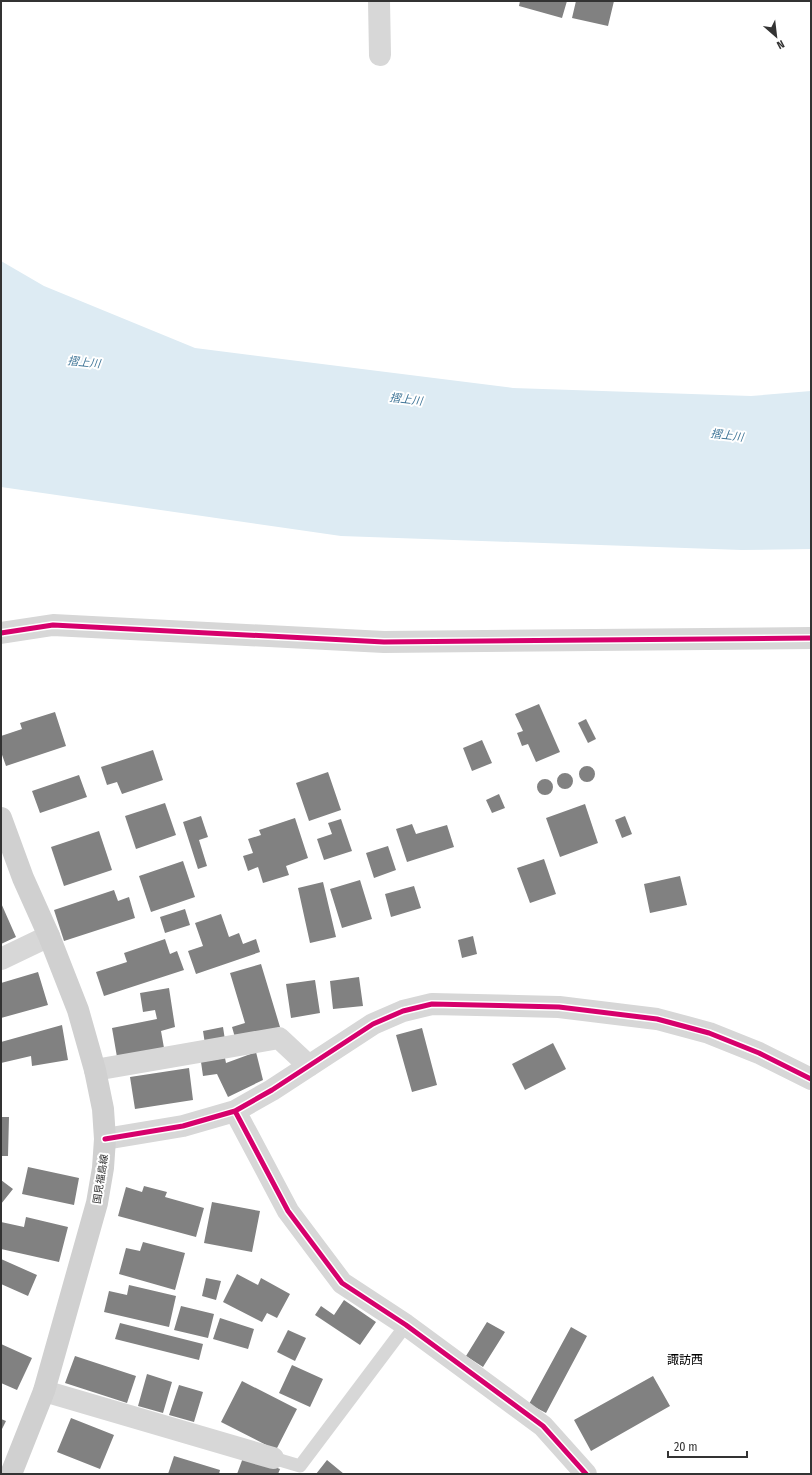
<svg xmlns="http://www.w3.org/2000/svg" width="812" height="1475" font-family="'Fira Sans Condensed','Noto Sans JP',sans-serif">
	<rect width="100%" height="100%" fill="#fff"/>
	<path fill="#ddebf3" d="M1 261 44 286 195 348 513 388 751 396 811 391V549L742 550 341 536 1 487Z"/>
	<path fill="#818181" d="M520 1H567L562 18 519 6Z
		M576 1H614L608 26 572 18Z
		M539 704 560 752 536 762 528 744 522 746 517 733 523 731 515 714Z
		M55 712 66 746 6 766 1 752V736L22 729 20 723Z
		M586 719 596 739 588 743 578 723Z
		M482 740 492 763 472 771 463 748Z
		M153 750 163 780 122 794 117 782 107 785 101 767Z
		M579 774a8 8 0 1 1 16 0a8 8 0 1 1-16 0Z
		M328 772 341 810 309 821 296 783Z
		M557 781a8 8 0 1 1 16 0a8 8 0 1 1-16 0Z
		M79 775 87 797 40 813 32 791Z
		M537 787a8 8 0 1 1 16 0a8 8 0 1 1-16 0Z
		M499 794 505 808 492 813 486 800Z
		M165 803 176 835 136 849 125 816Z
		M585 804 598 843 560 857 546 818Z
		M201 816 208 837 199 840 207 866 198 869 183 822Z
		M625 816 632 834 622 838 615 820Z
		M295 818 308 858 286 866 289 875 263 883 258 867 248 871 243 856 253 853 248 839 261 835 259 830Z
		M341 819 352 851 324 860 317 839 332 834 328 823Z
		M412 824 416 834 447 825 454 847 407 862 396 829Z
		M99 831 112 870 64 886 51 847Z
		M388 846 396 870 374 878 366 853Z
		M544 859 556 894 530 903 517 868Z
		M183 861 195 897 151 912 139 876Z
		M680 876 687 905 650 913 644 884Z
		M360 880 372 919 342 928 330 889Z
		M323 882 336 937 310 943 298 888Z
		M414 886 421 908 391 917 385 894Z
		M114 890 118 901 129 897 135 918 64 941 54 910Z
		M1 903 16 937 1 944Z
		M185 909 190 925 165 933 160 917Z
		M221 914 229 937 239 933 243 944 256 939 260 952 196 974 188 951 203 946 195 923Z
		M473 936 477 954 462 958 458 940Z
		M165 939 170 954 177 951 184 970 104 996 96 972 127 962 124 953Z
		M261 964 280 1027 236 1041 232 1027 245 1023 230 973Z
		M38 972 48 1005 1 1018V983Z
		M359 977 363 1006 333 1009 330 981Z
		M315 980 320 1013 291 1018 286 984Z
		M169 988 175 1027 161 1031 164 1048 117 1057 112 1028 157 1019 155 1010 143 1012 140 993Z
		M62 1025 68 1060 32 1066 31 1056 1 1063V1042Z
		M223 1027 225 1040 205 1044 203 1031Z
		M422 1028 437 1085 412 1092 396 1035Z
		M553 1043 566 1069 525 1090 512 1064Z
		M256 1052 263 1080 228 1097 217 1074 203 1076 201 1062 225 1058 226 1063Z
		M189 1068 193 1100 135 1109 130 1077Z
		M1 1117H9L8 1156H1Z
		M28 1167 79 1178 74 1205 22 1194Z
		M1 1180 13 1189 1 1204Z
		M144 1186 167 1192 165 1197 204 1208 196 1237 118 1216 126 1187 142 1192Z
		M212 1202 260 1211 252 1252 204 1243Z
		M26 1217 68 1227 59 1262 1 1249V1222L24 1227Z
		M143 1242 185 1253 175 1290 119 1274 126 1248 140 1251Z
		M1 1259 37 1275 28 1296 1 1284Z
		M237 1274 258 1285 261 1278 290 1294 277 1318 267 1313 262 1322 223 1302Z
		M206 1278 221 1281 216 1300 202 1296Z
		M129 1285 176 1296 169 1327 104 1312 109 1291 127 1295Z
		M344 1300 376 1322 360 1345 315 1315 321 1306 334 1315Z
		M181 1306 214 1314 208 1338 174 1330Z
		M220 1318 254 1329 248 1349 213 1339Z
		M487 1322 505 1332 483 1367 466 1356Z
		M120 1323 203 1344 199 1360 115 1339Z
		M571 1327 587 1336 546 1413 529 1404Z
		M288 1330 306 1338 295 1361 277 1352Z
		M1 1344 32 1358 17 1390 1 1383Z
		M75 1356 136 1376 127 1403 65 1383Z
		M292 1365 323 1379 310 1407 279 1393Z
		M147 1374 172 1382 163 1413 138 1406Z
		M653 1376 670 1406 591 1451 574 1420Z
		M242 1381 297 1409 276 1450 221 1422Z
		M179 1385 203 1392 194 1422 169 1415Z
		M71 1418 114 1435 100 1469 57 1452Z
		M1 1419 6 1421 1 1431Z
		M244 1455 280 1469 278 1474H237Z
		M174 1456 220 1470 219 1474H168Z
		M327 1460 344 1474H316Z"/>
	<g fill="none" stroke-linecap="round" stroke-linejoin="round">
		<path stroke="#d7d7d7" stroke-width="13" d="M273 1458 300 1466 406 1325"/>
		<path stroke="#d7d7d7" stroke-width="22" d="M379 1 380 55
			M1 633 53 625 384 642 811 638
			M1 959 49 936
			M95 1070 279 1038 309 1066
			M235 1111 288 1211 342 1283 406 1325 543 1426 586 1474
			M105 1139 183 1126 235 1111 272 1090 373 1024 403 1011 432 1004 559 1007 657 1019 709 1033 759 1053 811 1079
			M44 1391 273 1458"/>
		<path stroke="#d0d0d0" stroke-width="22" d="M1 818 23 878 49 936 78 1010 95 1070 103 1109 105 1139 103 1168 97 1203 44 1391 11 1474"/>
		<g stroke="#fff" stroke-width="8">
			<path id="cycleway" d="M1 633 53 625 384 642 811 638
				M235 1111 288 1211 342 1283 406 1325 543 1426 586 1474
				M105 1139 183 1126 235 1111 272 1090 373 1024 403 1011 432 1004 559 1007 657 1019 709 1033 759 1053 811 1079"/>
		</g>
		<use href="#cycleway" stroke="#d6006c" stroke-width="5"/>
	</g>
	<g text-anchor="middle" stroke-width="4" stroke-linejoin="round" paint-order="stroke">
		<g font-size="10" fill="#333" stroke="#fff">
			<text transform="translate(100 1179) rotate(-81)" y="4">国見福島線</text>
		</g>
		<g font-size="11" font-style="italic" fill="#3f7597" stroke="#fff">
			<text transform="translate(84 362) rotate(6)" y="4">摺上川</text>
			<text transform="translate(406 399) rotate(7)" y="4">摺上川</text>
			<text transform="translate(727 435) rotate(7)" y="4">摺上川</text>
		</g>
		<g font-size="12" fill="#000" stroke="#fff">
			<text x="685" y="1364">諏訪西</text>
		</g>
	</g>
	<rect width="812" height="1475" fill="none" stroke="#333333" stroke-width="4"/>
	<g transform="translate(776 36) rotate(152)" stroke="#ffffff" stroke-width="3" paint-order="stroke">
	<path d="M0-3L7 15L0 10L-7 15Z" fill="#333333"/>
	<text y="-6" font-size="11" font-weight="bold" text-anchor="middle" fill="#333333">N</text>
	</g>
	<path d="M668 1451v6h79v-6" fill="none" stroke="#333333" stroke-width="2"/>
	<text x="674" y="1451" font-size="12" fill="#333333" stroke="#ffffff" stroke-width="3" paint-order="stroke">20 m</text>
</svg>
